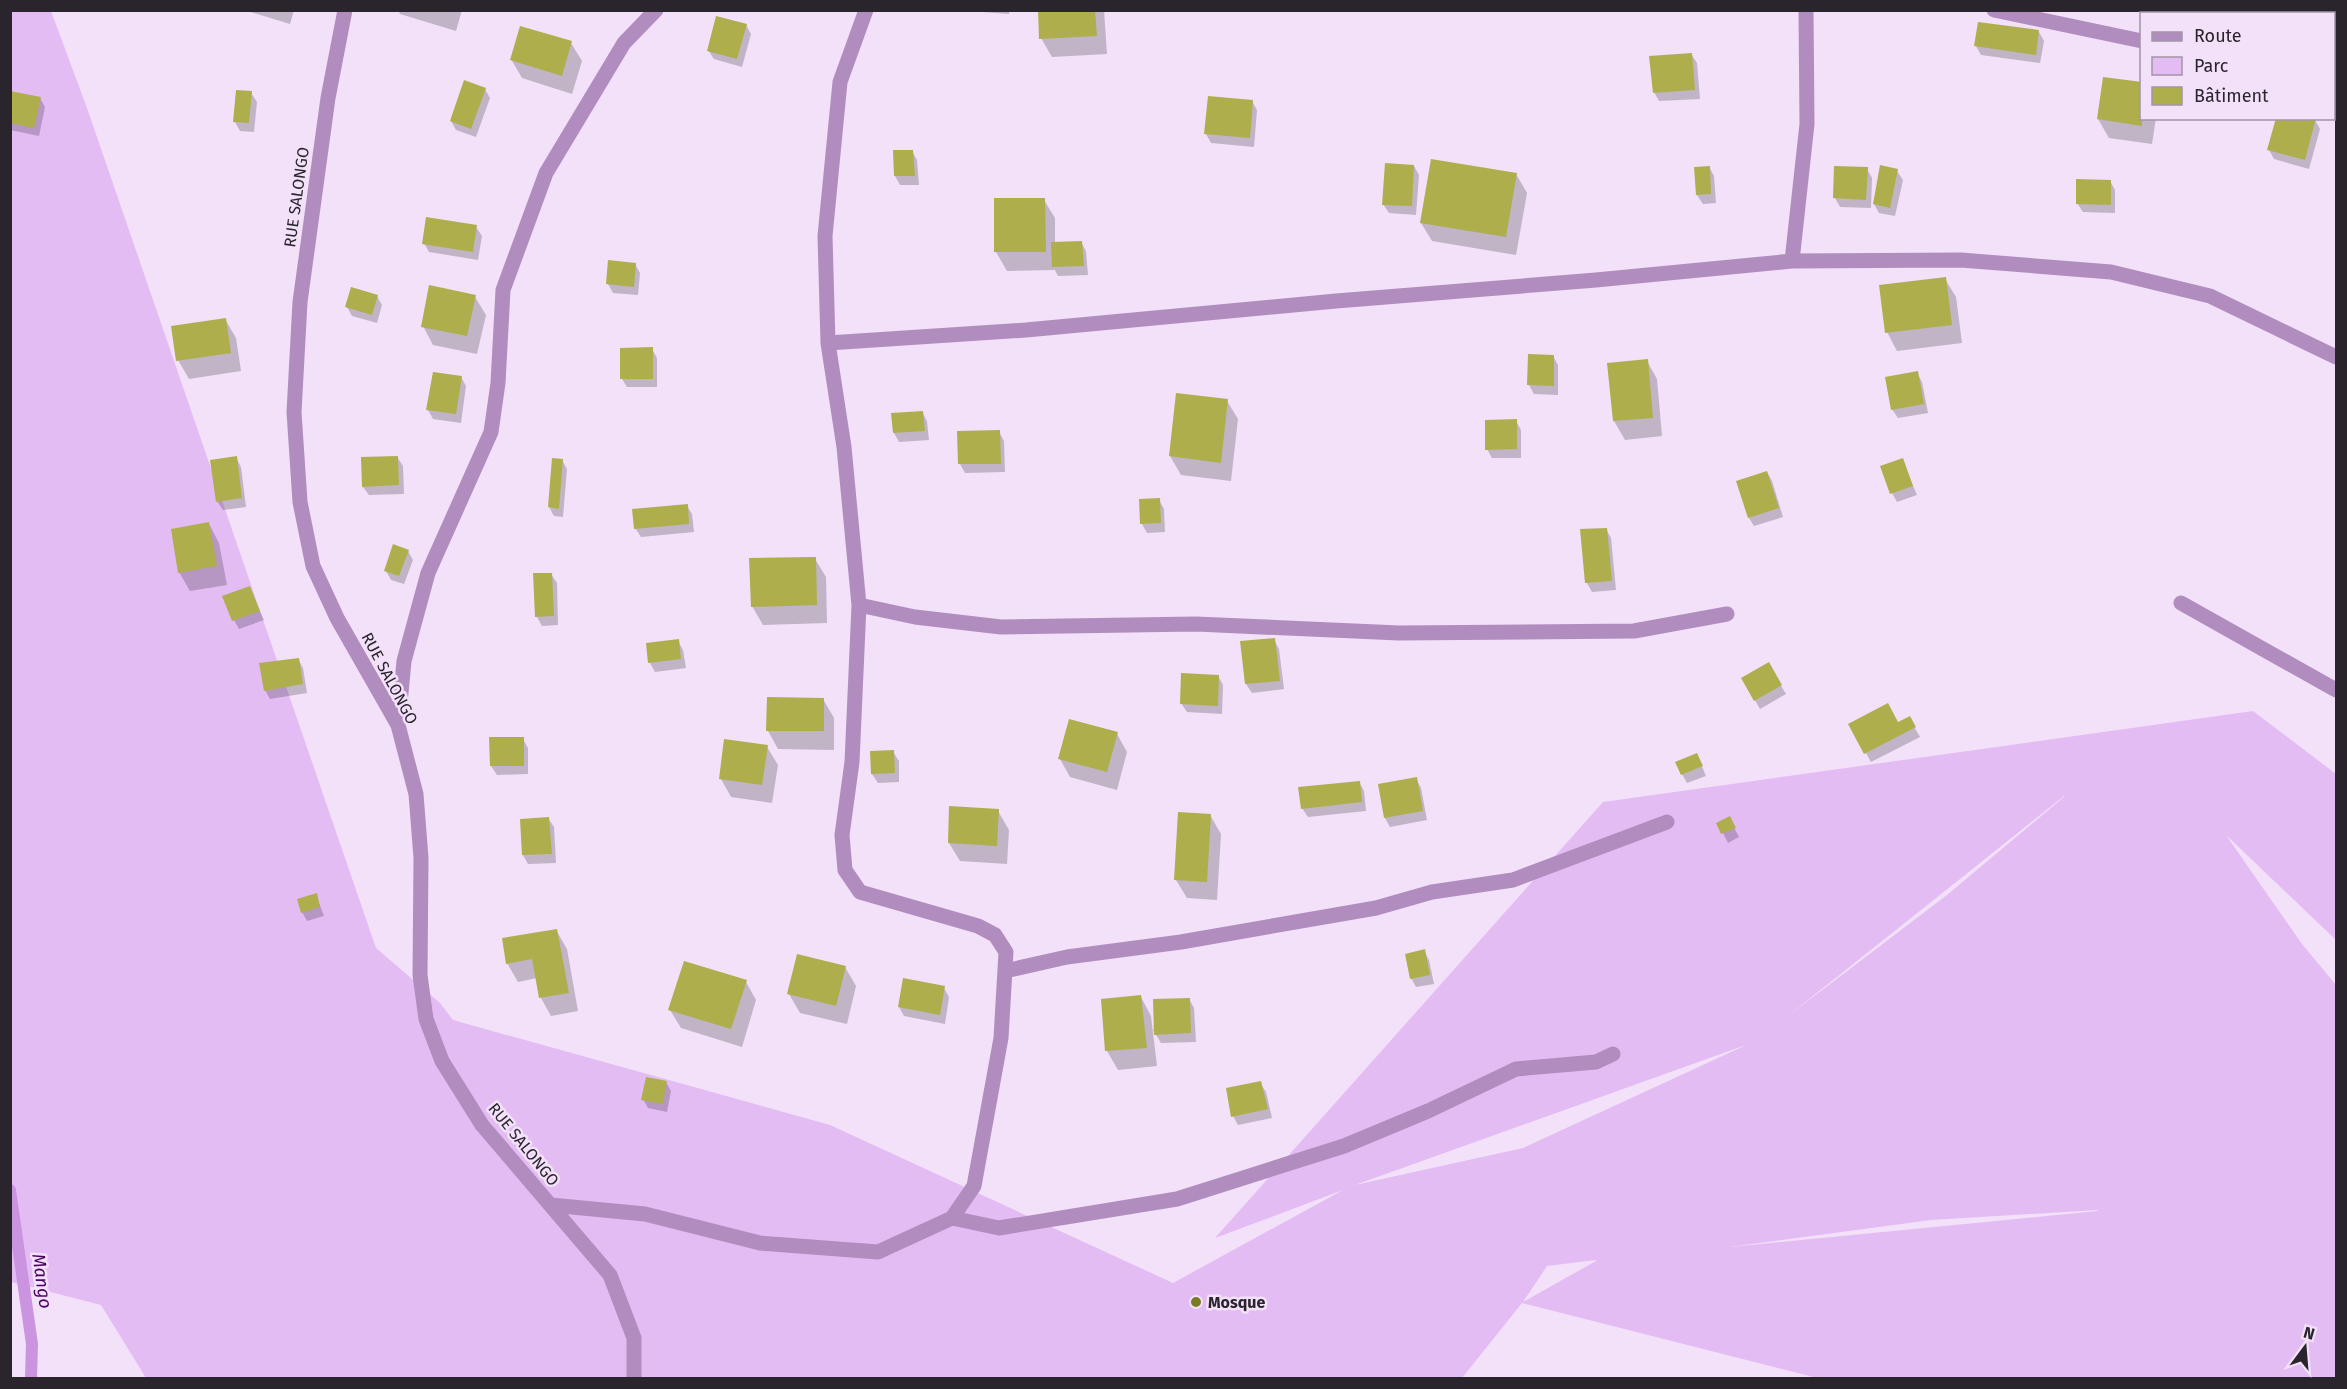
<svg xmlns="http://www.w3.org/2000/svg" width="2347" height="1389" font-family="'Fira Sans',sans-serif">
	<rect width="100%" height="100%" fill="#f2e1f9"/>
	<path fill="#e4bcf4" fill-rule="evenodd" d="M10 11H51L87 108 376 948 440 1003 453 1020 830 1125 1173 1283 1343 1190 1215 1238 1603 802 2253 711 2336 774V940L2226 835 2302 944 2336 985V1378H1817L1522 1303 1462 1378H146L101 1305 11 1282ZM2065 796 1947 895 1788 1016 2064 796ZM1744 1046 1523 1148 1355 1185 1743 1046ZM2098 1210 2097 1211 1730 1247 1931 1220ZM1596 1260V1261L1523 1302 1547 1266Z"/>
	<path fill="#0003" d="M244 10H294L290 24Z
		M398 10H462L456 31 400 14Z
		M981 10H1009V14L982 12Z
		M1039 10H1104L1107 54 1052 57 1041 38Z
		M2334 24 2336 25V49L2334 48Z
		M746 25 751 34 742 67 714 59 708 50Z
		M2039 32 2044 41 2040 63 1981 55 1976 46Z
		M571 43 582 61 572 94 522 78 511 59Z
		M1691 54 1697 63 1700 99 1659 101 1654 92Z
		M485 89 490 98 476 137 456 130 451 121Z
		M10 92 40 98 45 107 39 136 10 130Z
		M251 93 257 102 254 132 240 131 235 122Z
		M1252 101 1257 110 1254 147 1211 143 1206 134Z
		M2156 118 2152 144 2109 138 2098 119Z
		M2315 120 2320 129 2309 169 2274 159 2269 150Z
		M912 151 917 160 919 185H900L895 176V152Z
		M1414 166 1419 175 1416 215 1389 213 1383 204Z
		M1709 167 1714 176 1716 203 1703 204 1697 195Z
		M1867 169 1872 178 1871 208 1840 207 1835 198Z
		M1897 171 1903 180 1895 216 1879 213 1874 204Z
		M1516 174 1527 193 1516 255 1432 241 1421 223Z
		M2110 181 2115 190V213L2083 212 2077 203Z
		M1044 200 1055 218V243L1081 242 1086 251 1088 275 1058 276 1055 270 1007 271 996 252Z
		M476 227 482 236 478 260 429 252 424 243Z
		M635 264 640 273 638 295 613 293 608 284Z
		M1945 279 1956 297 1962 343 1897 351 1887 332Z
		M377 296 382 305 377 323 352 316 347 307Z
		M475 297 486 315 477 354 433 345 423 326Z
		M225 319 236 338 241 371 189 379 178 360Z
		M652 349 657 358V387H627L622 379Z
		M1553 356 1558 365V395L1534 394 1529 385Z
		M1647 361 1657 379 1662 436 1625 440 1614 421 1609 364Z
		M1917 373 1922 382 1928 413 1898 418 1892 409Z
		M461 377 466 386 461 423 433 419 428 410Z
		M1227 401 1238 419 1231 481 1181 475 1170 456Z
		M922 412 927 421 929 440 899 442 894 433Z
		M1516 421 1521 430V458H1492L1487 449Z
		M999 432 1004 441 1005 472 965 473 960 464Z
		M397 457 403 466 404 494 369 495 363 487Z
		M236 458 241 467 246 507 223 510 217 501Z
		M562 460 567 469 563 517 554 516 549 507Z
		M1902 460 1917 495 1897 502 1892 493Z
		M1767 472 1772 481 1783 517 1754 526 1749 518Z
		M1159 500 1164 509 1165 532 1147 533 1142 524Z
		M687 506 692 514 694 532 641 537 635 528Z
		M209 524 219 543 227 585 190 591 179 572Z
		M1606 529 1611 538 1616 590 1592 592 1587 583 1582 531Z
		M408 551 413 560 404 584 391 580 386 571Z
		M815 559 826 577 827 623 763 625 752 606Z
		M551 574 557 583 558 625 542 626 537 617Z
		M249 588 264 620 239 629 234 620Z
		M1274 640 1279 649 1284 689 1252 693 1246 684Z
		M678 641 683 650 686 668 655 672 650 663Z
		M298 659 303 668 307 693 270 699 265 690Z
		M1768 664 1786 694 1760 709 1743 679Z
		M1218 676 1223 685 1222 714 1187 712 1181 703Z
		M823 699 834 718V750L778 749 768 731Z
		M1909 718 1920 737 1871 762 1850 724H1898Z
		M1117 734 1127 752 1117 790 1070 777 1060 759Z
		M523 739 528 748V774L497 775 491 766Z
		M767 747 778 765 772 803 731 797 721 779Z
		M893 752 899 761V782L878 783 872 774Z
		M1701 764 1706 776 1687 783 1682 774Z
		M1416 779 1421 788 1427 820 1390 827 1385 818Z
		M1359 782 1364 791 1366 811 1308 817 1302 808Z
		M998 811 1009 830 1007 864 960 861 949 843Z
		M1210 815 1221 834 1217 900 1187 898 1176 880Z
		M548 818 554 827 556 863 528 864 523 855Z
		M1729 818 1739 837 1728 843 1718 823Z
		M316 895 324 916 307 921 302 912Z
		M556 930 567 949 578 1011 551 1016 541 998 537 978 518 982 507 963Z
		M1424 951 1429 960 1434 984 1416 987 1411 978Z
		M845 967 856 986 847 1024 800 1013 789 994Z
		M746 982 756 1000 742 1047 681 1028 670 1010Z
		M944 988 949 997 945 1024 904 1016 899 1007Z
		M1141 997 1151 1016 1157 1066 1118 1070 1107 1051 1102 1001Z
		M1189 999 1194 1008 1196 1042 1161 1043 1153 1030Z
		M666 1082 671 1091 667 1112 648 1108 643 1099Z
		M1260 1083 1266 1092 1272 1118 1238 1125 1233 1116Z"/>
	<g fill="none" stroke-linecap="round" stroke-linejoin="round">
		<path stroke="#ca94e0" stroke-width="12" d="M10 1190 32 1344 31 1378"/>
	</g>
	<path fill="#aeae4c" d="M1038 10H1095L1097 36 1039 39Z
		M716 16 747 24 737 59 707 51Z
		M1978 22 2039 30 2036 55 1974 46Z
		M2334 22 2336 23V42L2334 41Z
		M520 26 572 41 562 76 510 60Z
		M1692 53 1695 90 1653 93 1649 56Z
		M2103 77 2142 82V126L2097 119Z
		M464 80 486 88 471 129 450 121Z
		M236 90 252 91 249 123 233 122Z
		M10 91 41 97 34 128 10 123Z
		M1208 96 1253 100 1250 138 1204 134Z
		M2276 118H2316L2305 160 2267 150Z
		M893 150H913L915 176H894Z
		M1431 159 1517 173 1506 237 1420 223Z
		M1385 163 1414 165 1412 206 1382 205Z
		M1880 165 1898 169 1890 208 1873 204Z
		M1710 166 1711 194 1696 195 1694 167Z
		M1834 166 1868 167 1866 200 1833 198Z
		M2076 179 2111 180V205L2076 204Z
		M994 198H1045L1046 252H994Z
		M426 217 477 225 473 252 422 244Z
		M1082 241 1084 266 1052 267 1051 242Z
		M608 260 636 263 634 287 606 284Z
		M1946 277 1952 325 1885 333 1879 285Z
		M429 285 476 295 467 336 421 327Z
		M351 287 378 295 372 315 345 307Z
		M226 318 231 353 176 361 171 326Z
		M653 347V379H620V348Z
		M1528 354 1554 355V386L1527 385Z
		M1648 359 1653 418 1613 421 1607 363Z
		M1918 371 1924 404 1891 410 1885 377Z
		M433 372 462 376 456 414 426 410Z
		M1176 393 1228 399 1221 463 1169 456Z
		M923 411 925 431 893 433 891 413Z
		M1517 419V449L1485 450V420Z
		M1000 430 1001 464H958L957 431Z
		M237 456 242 498 216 502 210 460Z
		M398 456 399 485 362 487 361 457Z
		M552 458 563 459 559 509 548 507Z
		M1903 458 1913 486 1890 494 1880 466Z
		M1767 471 1779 508 1748 518 1736 481Z
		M1160 498 1161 523 1140 524 1139 499Z
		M688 504 689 524 634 529 632 509Z
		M209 522 217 566 178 573 171 529Z
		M1607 528 1612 581 1585 583 1580 529Z
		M393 544 409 550 399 576 384 571Z
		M816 557 817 605 751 607 749 558Z
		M533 573H552L554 616 535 617Z
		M250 586 260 611 232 621 222 596Z
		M1275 638 1280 681 1245 684 1240 641Z
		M679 639 681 659 648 663 646 643Z
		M299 658 303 684 264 691 259 663Z
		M1769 662 1782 685 1754 701 1741 678Z
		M1181 673 1219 675 1218 706 1180 704Z
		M767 697 824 698V731H766Z
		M1888 703 1898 722 1910 716 1916 727 1864 754 1848 724Z
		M1069 719 1118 732 1107 772 1058 759Z
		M489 737H524V766H490Z
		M724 739 768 745 762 785 719 779Z
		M894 750 895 773 871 774 870 751Z
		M1697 753 1703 766 1681 775 1675 762Z
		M1417 777 1423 811 1384 818 1378 784Z
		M1360 781 1362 802 1301 809 1298 787Z
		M949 806 999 809 997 846 948 843Z
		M1178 812 1211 814 1207 882 1174 880Z
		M1730 816 1736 828 1721 834 1716 823Z
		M549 817 552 854 522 855 520 819Z
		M317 893 320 907 301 913 297 899Z
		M557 929 569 993 539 998 532 959 506 964 502 938Z
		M1425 949 1430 975 1410 979 1405 954Z
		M797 954 846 966 836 1006 787 994Z
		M684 961 747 980 731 1029 668 1010Z
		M903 978 945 986 940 1015 898 1007Z
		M1141 995 1147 1048 1105 1051 1101 999Z
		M1190 998 1191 1033 1154 1035 1153 999Z
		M646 1077 667 1081 663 1104 641 1100Z
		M1261 1081 1268 1109 1231 1117 1226 1088Z"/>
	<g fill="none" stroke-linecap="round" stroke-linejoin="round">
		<path stroke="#b18dbf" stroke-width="15" d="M345 10 328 98 300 302 294 412 300 502 313 566 337 618 398 725 416 794 421 858 420 975 426 1019 442 1061 482 1125 610 1275 634 1338V1378
			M866 10 840 82 825 236 828 343 844 447 859 605 852 762 842 835 845 870 860 892 978 926 995 935 1006 952 1001 1038 974 1186 952 1218
			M1994 10 2142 41
			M2334 89 2336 90
			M1792 261 1807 124 1806 10
			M828 343 1026 330 1336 301 1596 280 1792 261 1961 260 2111 272 2210 296 2336 357
			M2181 603 2336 690
			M859 605 915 617 1001 627 1196 624 1399 633 1634 631 1727 614
			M398 725 404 661 428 573 491 432 498 383 503 290 546 173 624 43 656 10
			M1005 971 1067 957 1181 942 1376 908 1432 892 1513 880 1667 822
			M551 1205 645 1214 760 1243 878 1252 952 1218 999 1228 1177 1199 1344 1146 1428 1111 1516 1069 1596 1062 1613 1054"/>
	</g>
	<circle fill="#7b7a22" stroke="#f2e1f9" stroke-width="2" cx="1196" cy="1302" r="6"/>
	<g text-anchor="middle" stroke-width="5" stroke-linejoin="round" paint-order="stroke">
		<g font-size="16" fill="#2a242d" stroke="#f2e1f9">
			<text transform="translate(296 197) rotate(-82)" y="6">RUE SALONGO</text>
			<text transform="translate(390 678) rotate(62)" y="6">RUE SALONGO</text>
			<text transform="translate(524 1144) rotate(51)" y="6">RUE SALONGO</text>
		</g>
		<g font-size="16" font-weight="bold" fill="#2a242d" stroke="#f2e1f9" text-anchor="start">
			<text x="1208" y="1308">Mosque</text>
		</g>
		<g font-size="18" font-style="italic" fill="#49005f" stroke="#f2e1f9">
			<text transform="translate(42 1281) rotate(82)" y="6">Mango</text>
		</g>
	</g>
	<rect width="2347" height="1389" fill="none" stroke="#2a242d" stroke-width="24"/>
	<rect x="2140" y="12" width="195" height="108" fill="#f2e1f9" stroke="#a295a7" stroke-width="1.5"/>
	<rect x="2152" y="32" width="30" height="9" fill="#b18dbf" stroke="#a295a7" stroke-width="1.5"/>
	<text x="2194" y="42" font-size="18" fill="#2a242d">Route</text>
	<rect x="2152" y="57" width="30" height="18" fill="#e4bcf4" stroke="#a295a7" stroke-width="1.5"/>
	<text x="2194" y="72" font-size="18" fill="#2a242d">Parc</text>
	<rect x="2152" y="87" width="30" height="18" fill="#aeae4c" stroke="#a295a7" stroke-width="1.5"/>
	<text x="2194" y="102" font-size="18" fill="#2a242d">Bâtiment</text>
	<g transform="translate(2305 1347) rotate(16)" stroke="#f2e1f9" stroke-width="4.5" paint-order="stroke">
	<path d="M0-4.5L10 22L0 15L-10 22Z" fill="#2a242d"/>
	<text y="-9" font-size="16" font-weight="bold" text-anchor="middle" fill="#2a242d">N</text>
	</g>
</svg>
